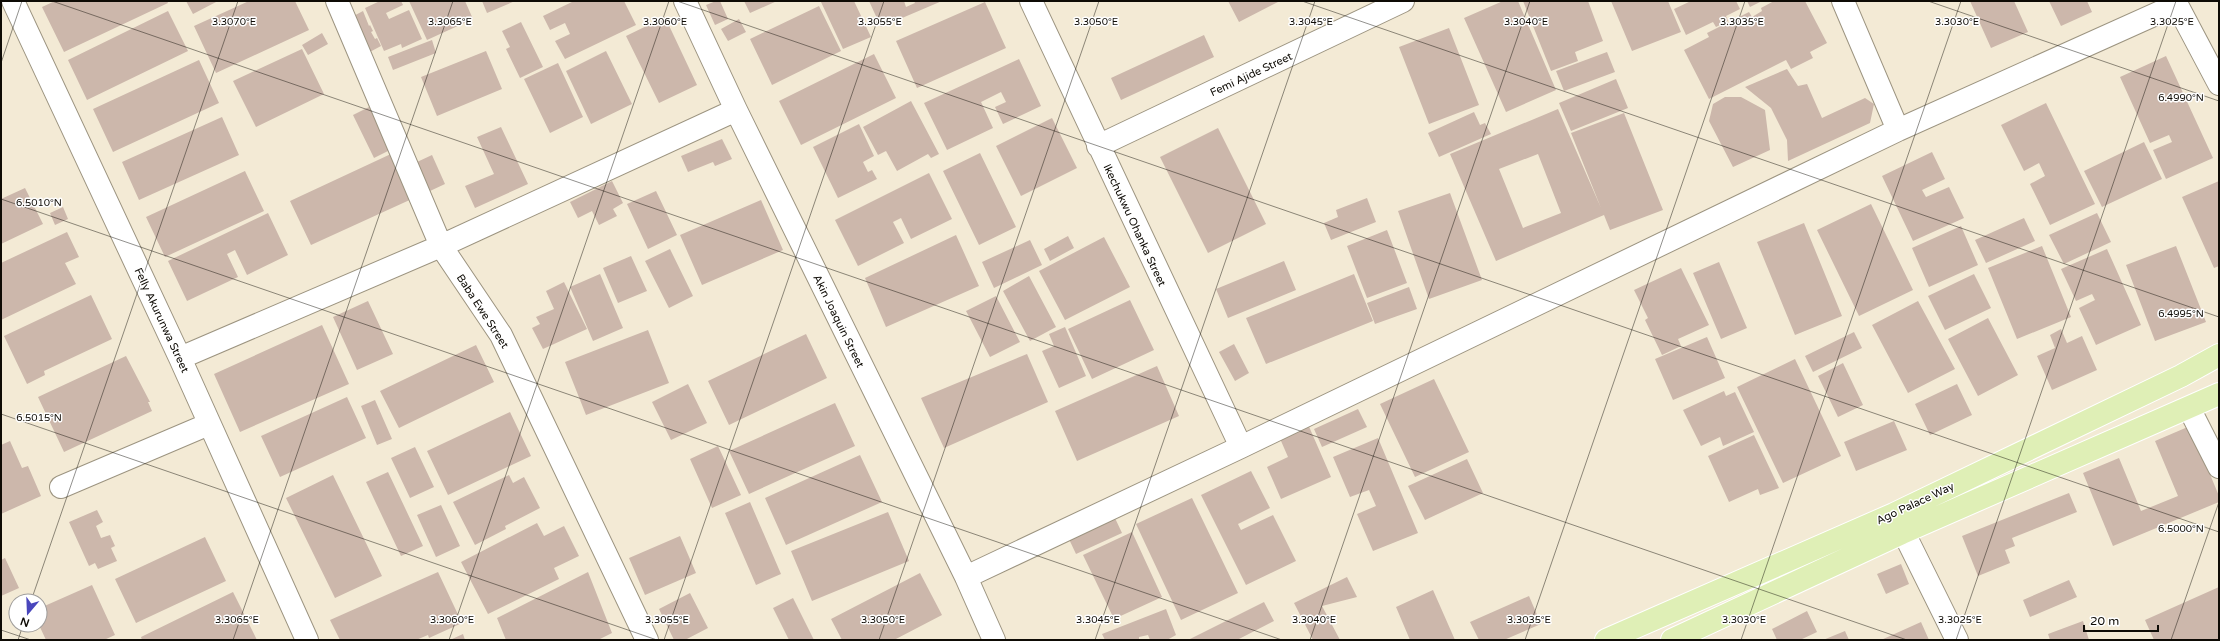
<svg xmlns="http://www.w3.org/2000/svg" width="2220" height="641" font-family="'Varela Round',sans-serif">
	<rect width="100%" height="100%" fill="#f3ead5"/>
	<path fill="#ccb7ab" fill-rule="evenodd" d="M55 1H167L168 3 64 52 42 7Z
		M186 1H218L193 14Z
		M249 1H295L309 30 216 73 194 26Z
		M380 1H401L403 5 386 13 389 19 409 10 422 39 402 48 401 44 384 51 365 8Z
		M409 1H465L473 19 427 40Z
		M482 1H515L487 13Z
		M574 1H624L636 25 565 59 555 41 570 34 565 23 550 30 543 16Z
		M716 1H720L728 19 715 25 706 5Z
		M744 1H777L750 13Z
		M823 1H854L871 37 843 49 821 2Z
		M869 1H904L906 7 915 3 914 1H942L881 27Z
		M1228 1H1280L1239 22Z
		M1503 1H1518L1556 90 1506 112 1464 18Z
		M1523 1H1588L1603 41 1575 52 1578 61 1551 71Z
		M1611 1H1668L1681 32 1632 51Z
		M1691 1H1736L1740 9 1726 16 1728 21 1716 27 1713 22 1686 35 1674 9Z
		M1747 1H1762L1750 7Z
		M1774 1H1805L1827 43 1810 52 1813 58 1791 69 1786 60 1709 99 1684 50 1709 37 1707 33 1749 12 1752 17 1762 11 1761 8Z
		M1970 1H2014L2028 32 1991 48Z
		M2049 1H2087L2092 12 2061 26Z
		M985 2 1006 48 917 88 896 41Z
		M819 6 841 51 772 85 750 39Z
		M168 11 188 51 87 100 68 60Z
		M363 11 369 26 370 25 373 31 371 32 375 39 377 38 381 46 366 54 348 19Z
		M665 17 697 85 659 103 626 36Z
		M739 19 746 32 728 41 721 29Z
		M521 22 543 67 520 78 506 49 510 47 502 31Z
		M1449 28 1479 105 1429 124 1399 47Z
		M322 33 328 44 308 55 302 45Z
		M1204 35 1214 57 1121 100 1111 78Z
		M432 40 436 53 393 70 388 57Z
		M302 49 324 94 256 127 233 81Z
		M486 51 502 89 437 116 421 77Z
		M606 51 632 104 591 124 566 71Z
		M1607 52 1615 72 1564 91 1556 71Z
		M874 54 896 98 801 145 779 101Z
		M2166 56 2213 158 2166 179 2153 150 2172 142 2169 135 2150 143 2120 77Z
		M1019 59 1041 106 1003 124 995 107 1006 102 1001 92 981 102 993 128 947 150 924 103Z
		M199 60 219 103 113 152 93 109Z
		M558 63 583 117 550 133 524 79Z
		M1787 69 1798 86 1807 84 1822 118 1865 98 1874 104 1870 123 1788 161 1787 140 1771 108 1745 87Z
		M1616 79 1628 108 1571 131 1559 103Z
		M1725 97H1741L1765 110 1770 150 1733 167 1709 121 1713 104Z
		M911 101 939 154 931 158 928 154 897 171 886 151 878 155 863 127Z
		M2046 103 2095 204 2050 225 2030 184 2045 176 2039 163 2024 171 2001 125Z
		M369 107 390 150 374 158 353 115Z
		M1558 109 1601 208 1571 133 1624 113 1663 210 1610 230 1604 215 1496 261 1450 154ZM1538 154 1561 213 1523 228 1499 169Z
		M1474 112 1480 125 1485 123 1491 134 1439 157 1428 133Z
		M222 117 239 155 139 200 122 162Z
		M1052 118 1077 168 1021 196 996 146Z
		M859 124 874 156 863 162 868 172 872 170 877 179 838 198 813 147Z
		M501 127 528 184 475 208 465 186 494 174 477 137Z
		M1218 128 1266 224 1208 253 1160 157Z
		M722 139 732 159 715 166 713 162 688 172 681 156Z
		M2144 142 2162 179 2102 207 2084 171Z
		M1932 152 1945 179 1922 190 1926 197 1949 187 1964 218 1913 241 1882 176Z
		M393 153 414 198 311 245 290 201Z
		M980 153 1016 227 979 245 943 171Z
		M432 155 445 184 430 191 417 162Z
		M245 171 264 211 165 257 146 217Z
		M929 173 952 219 911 239 901 218 893 222 904 243 858 266 835 220Z
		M612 181 623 203 613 209 617 216 599 225 592 211 578 218 570 202Z
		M2219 181V266L2214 268 2182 197Z
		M25 188 43 224 1 244V199Z
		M656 191 677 235 648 249 627 204Z
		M1450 193 1482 280 1429 299 1398 211Z
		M1367 198 1376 222 1331 240 1324 223 1338 217 1336 210Z
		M761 200 783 250 702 285 680 235Z
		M1871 204 1913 290 1859 316 1817 230Z
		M63 207 68 219 55 225 50 213Z
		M268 213 288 255 247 275 235 250 227 254 238 277 187 301 168 261Z
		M2097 213 2111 242 2064 264 2049 235Z
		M2024 218 2035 241 1986 263 1975 240Z
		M1804 223 1842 316 1795 335 1757 242Z
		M1961 226 1978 265 1929 287 1912 248Z
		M1387 230 1407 283 1367 298 1347 246Z
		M67 232 79 257 65 263 76 284 1 320V263Z
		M956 235 979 286 886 327 865 278Z
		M1068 236 1074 248 1050 261 1044 249Z
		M1104 237 1130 287 1065 320 1039 271Z
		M1030 240 1042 265 994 288 982 262Z
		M2042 246 2071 317 2017 339 1988 268Z
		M2176 246 2206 322 2155 341 2126 265Z
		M670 249 693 296 669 308 645 261Z
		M2107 249 2141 325 2096 345 2079 308 2095 300 2092 294 2076 301 2061 269Z
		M631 256 647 291 618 303 603 268Z
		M1284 261 1296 290 1228 318 1216 289Z
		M1719 262 1747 328 1721 339 1693 273Z
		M1681 268 1709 325 1678 339 1681 346 1662 355 1645 320 1648 318 1634 290Z
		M600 274 623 328 593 341 570 287Z
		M1354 274 1373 321 1266 364 1246 318Z
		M1974 274 1991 308 1945 330 1928 296Z
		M1029 276 1056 327 1030 341 1003 291Z
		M564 282 587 329 543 349 532 328 540 324 536 317 554 309 546 291Z
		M1409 287 1417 309 1375 324 1367 303Z
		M91 295 112 339 44 371 45 375 27 384 4 336Z
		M996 296 1020 342 990 357 966 311Z
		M1130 300 1154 350 1092 379 1068 329Z
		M368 301 393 354 357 370 333 317Z
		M1918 301 1955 369 1908 393 1872 325Z
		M1988 318 2018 375 1978 396 1948 339Z
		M322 325 349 384 240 432 214 374Z
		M1065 327 1086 376 1059 388 1042 351 1054 346 1049 334Z
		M2061 329 2067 343 2082 336 2097 370 2052 390 2037 356 2055 348 2050 335Z
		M648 330 669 383 586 415 565 362Z
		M1854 332 1862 348 1813 372 1805 356Z
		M806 334 827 378 729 425 708 381Z
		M1707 337 1725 378 1673 400 1655 359Z
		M1234 344 1249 373 1235 381 1219 352Z
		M476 345 494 382 399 428 380 391Z
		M1027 354 1048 402 944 448 921 398Z
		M126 356 150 402H148L152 411 64 452 38 397Z
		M1795 359 1841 456 1783 483 1737 387Z
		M1843 363 1863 405 1838 417 1818 376Z
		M1157 366 1179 416 1077 461 1055 411Z
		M1434 379 1469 452 1415 477 1380 404Z
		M688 384 707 423 671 440 652 402Z
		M1957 384 1972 415 1930 435 1915 404Z
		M1724 391 1726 396 1735 392 1754 432 1723 446 1720 437 1701 446 1683 410Z
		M347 397 366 438 280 477 261 436Z
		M375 400 392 439 377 445 361 406Z
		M835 403 855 446 749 494 729 451Z
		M1358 409 1367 427 1322 447 1314 429Z
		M510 412 531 456 448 495 427 451Z
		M1894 421 1907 450 1856 471 1844 442Z
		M1307 422 1331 477 1281 499 1267 467 1288 457 1278 434Z
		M2190 426 2219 496V502L2113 546 2083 473 2119 458 2141 511 2178 496 2155 441Z
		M1754 435 1779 488 1760 495 1758 489 1729 502 1708 456Z
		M1378 438 1418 533 1373 551 1357 514 1376 506 1369 490 1350 497 1333 457Z
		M10 441 22 468 28 466 41 496 1 514V445Z
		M718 446 741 495 712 508 690 459Z
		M415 447 434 487 410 498 391 458Z
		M860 455 882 502 786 545 765 498Z
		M1467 459 1483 493 1425 520 1408 486Z
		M1251 471 1270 508 1238 524 1241 530 1273 515 1296 561 1246 585 1201 495Z
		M388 472 423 546 401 556 366 482Z
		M333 475 382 576 335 598 286 498Z
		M509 475 513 483 524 477 540 508 505 526 506 529 475 545 453 502Z
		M2069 493 2077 512 2012 538 2015 546 2005 550 2010 563 1978 576 1962 536Z
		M1192 498 1238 593 1181 620 1136 524Z
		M750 502 781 574 756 585 725 513Z
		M441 505 460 546 436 557 417 515Z
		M97 510 103 522 96 526 101 538 110 535 115 546 111 548 117 561 98 569 95 563 89 566 69 522Z
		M888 512 909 561 812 601 791 551Z
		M1114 516 1122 533 1076 554 1068 537Z
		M537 523 544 536 564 526 579 556 554 568 559 579 488 614 461 562Z
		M1132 532 1162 597 1114 619 1083 555Z
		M680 536 696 573 645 595 629 558Z
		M205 537 226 581 136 623 115 579Z
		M5 558 19 588 1 596V560Z
		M1901 564 1909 584 1886 594 1877 574Z
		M438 572 462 623 429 638 428 635 416 640H340L330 620Z
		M588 572 612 633 598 640H506L497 618Z
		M920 573 942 615 894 640H842L831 619Z
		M1347 577 1357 597 1322 606 1340 640H1313L1294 603Z
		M2069 580 2077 597 2030 617 2023 600Z
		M92 585 115 635 104 640H46L39 625 40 608Z
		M2219 587V640H2154L2145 620Z
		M1433 590 1455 640H1410L1396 607Z
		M233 592 257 640H142L141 637Z
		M690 593 708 628 685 640H674L659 609Z
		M1529 596 1541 624 1504 640H1479L1470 622Z
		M793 598 814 640H789L773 608Z
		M1264 602 1274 621 1237 640H1188Z
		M1166 609 1176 635 1167 640H1150L1148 635 1139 637V640H1105L1102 634Z
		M1807 611 1817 632 1800 640H1777L1772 629Z
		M2083 621 2089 640H2050L2048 634Z
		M1921 622 1929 640H1881Z
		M1845 631 1849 640H1823Z
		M463 634 465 640H450Z"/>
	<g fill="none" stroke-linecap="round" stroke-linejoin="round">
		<g stroke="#9c9480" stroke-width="24">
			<path id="minor" d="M13 1 180 358 307 640
				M337 1 441 246 501 335 647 640
				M685 1 736 110 966 577 994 640
				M1031 1 1241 447
				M1843 1 1898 130
				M2175 1 2219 84
				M1098 146 1403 1
				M180 358 441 246 736 110
				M2189 408 2219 467
				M61 487 209 424
				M1895 515 1957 640
				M966 577 1241 447 1898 130 2176 5"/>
		</g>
		<g stroke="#fff" stroke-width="24">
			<path id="major" d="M1606 640 1894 514 2181 376 2219 355
				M1672 640 1902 533 2219 394"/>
		</g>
		<use href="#minor" stroke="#fff" stroke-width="22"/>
		<use href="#major" stroke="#dfefb6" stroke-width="22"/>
	</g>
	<path fill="none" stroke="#0e0b05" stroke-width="1" stroke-opacity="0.45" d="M52 1 1907 640M677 1 2219 532M1302 1 2219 317M1928 1 2219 101M1 63 22 1M1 199 1282 640M1 414 657 640M31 601 238 1M1 630 31 640M18 640 23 625M233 640 453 1M449 640 669 1M664 640 884 1M879 640 1099 1M1095 640 1315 1M1310 640 1530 1M1525 640 1745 1M1741 640 1961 1M1956 640 2176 1M2171 640 2219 502"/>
	<g text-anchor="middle" stroke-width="3" stroke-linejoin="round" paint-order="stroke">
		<g font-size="11" fill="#0e0b05" stroke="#fff">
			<text transform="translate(1251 74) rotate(-25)" y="4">Femi Ajide Street</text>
			<text transform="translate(1135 225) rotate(65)" y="4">Ikechukwu Ohanka Street</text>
			<text transform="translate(483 311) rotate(57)" y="4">Baba Ewe Street</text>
			<text transform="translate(162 320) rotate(65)" y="4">Felly Akurunwa Street</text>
			<text transform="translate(839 321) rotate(64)" y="4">Akin Joaquin Street</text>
			<text transform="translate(1915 503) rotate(-25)" y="4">Ago Palace Way</text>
		</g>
	</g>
	<g font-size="10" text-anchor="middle" fill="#0e0b05" stroke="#fff" stroke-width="3" stroke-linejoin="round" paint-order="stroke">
		<text x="234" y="25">3.3070°E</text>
		<text x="450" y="25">3.3065°E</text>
		<text x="665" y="25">3.3060°E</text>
		<text x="880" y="25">3.3055°E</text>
		<text x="1096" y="25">3.3050°E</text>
		<text x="1311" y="25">3.3045°E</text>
		<text x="1526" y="25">3.3040°E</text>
		<text x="1742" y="25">3.3035°E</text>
		<text x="1957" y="25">3.3030°E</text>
		<text x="2172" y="25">3.3025°E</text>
		<text x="2181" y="101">6.4990°N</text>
		<text x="39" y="206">6.5010°N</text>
		<text x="2181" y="317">6.4995°N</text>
		<text x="39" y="421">6.5015°N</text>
		<text x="2181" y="532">6.5000°N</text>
		<text x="237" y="623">3.3065°E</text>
		<text x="452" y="623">3.3060°E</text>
		<text x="667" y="623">3.3055°E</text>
		<text x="883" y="623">3.3050°E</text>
		<text x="1098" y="623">3.3045°E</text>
		<text x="1314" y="623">3.3040°E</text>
		<text x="1529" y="623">3.3035°E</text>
		<text x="1744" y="623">3.3030°E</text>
		<text x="1960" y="623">3.3025°E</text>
	</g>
	<rect width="2220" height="641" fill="none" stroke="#0e0b05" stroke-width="4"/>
	<g transform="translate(28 613) rotate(199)"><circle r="19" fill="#ffffff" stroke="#9f9d9b"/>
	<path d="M0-3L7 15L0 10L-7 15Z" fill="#4946bc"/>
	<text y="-6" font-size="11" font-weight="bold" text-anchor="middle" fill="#0e0b05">N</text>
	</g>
	<path d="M2084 625v6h74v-6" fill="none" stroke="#0e0b05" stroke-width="2"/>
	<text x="2090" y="625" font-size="12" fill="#0e0b05" stroke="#ffffff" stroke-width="3" paint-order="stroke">20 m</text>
</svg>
